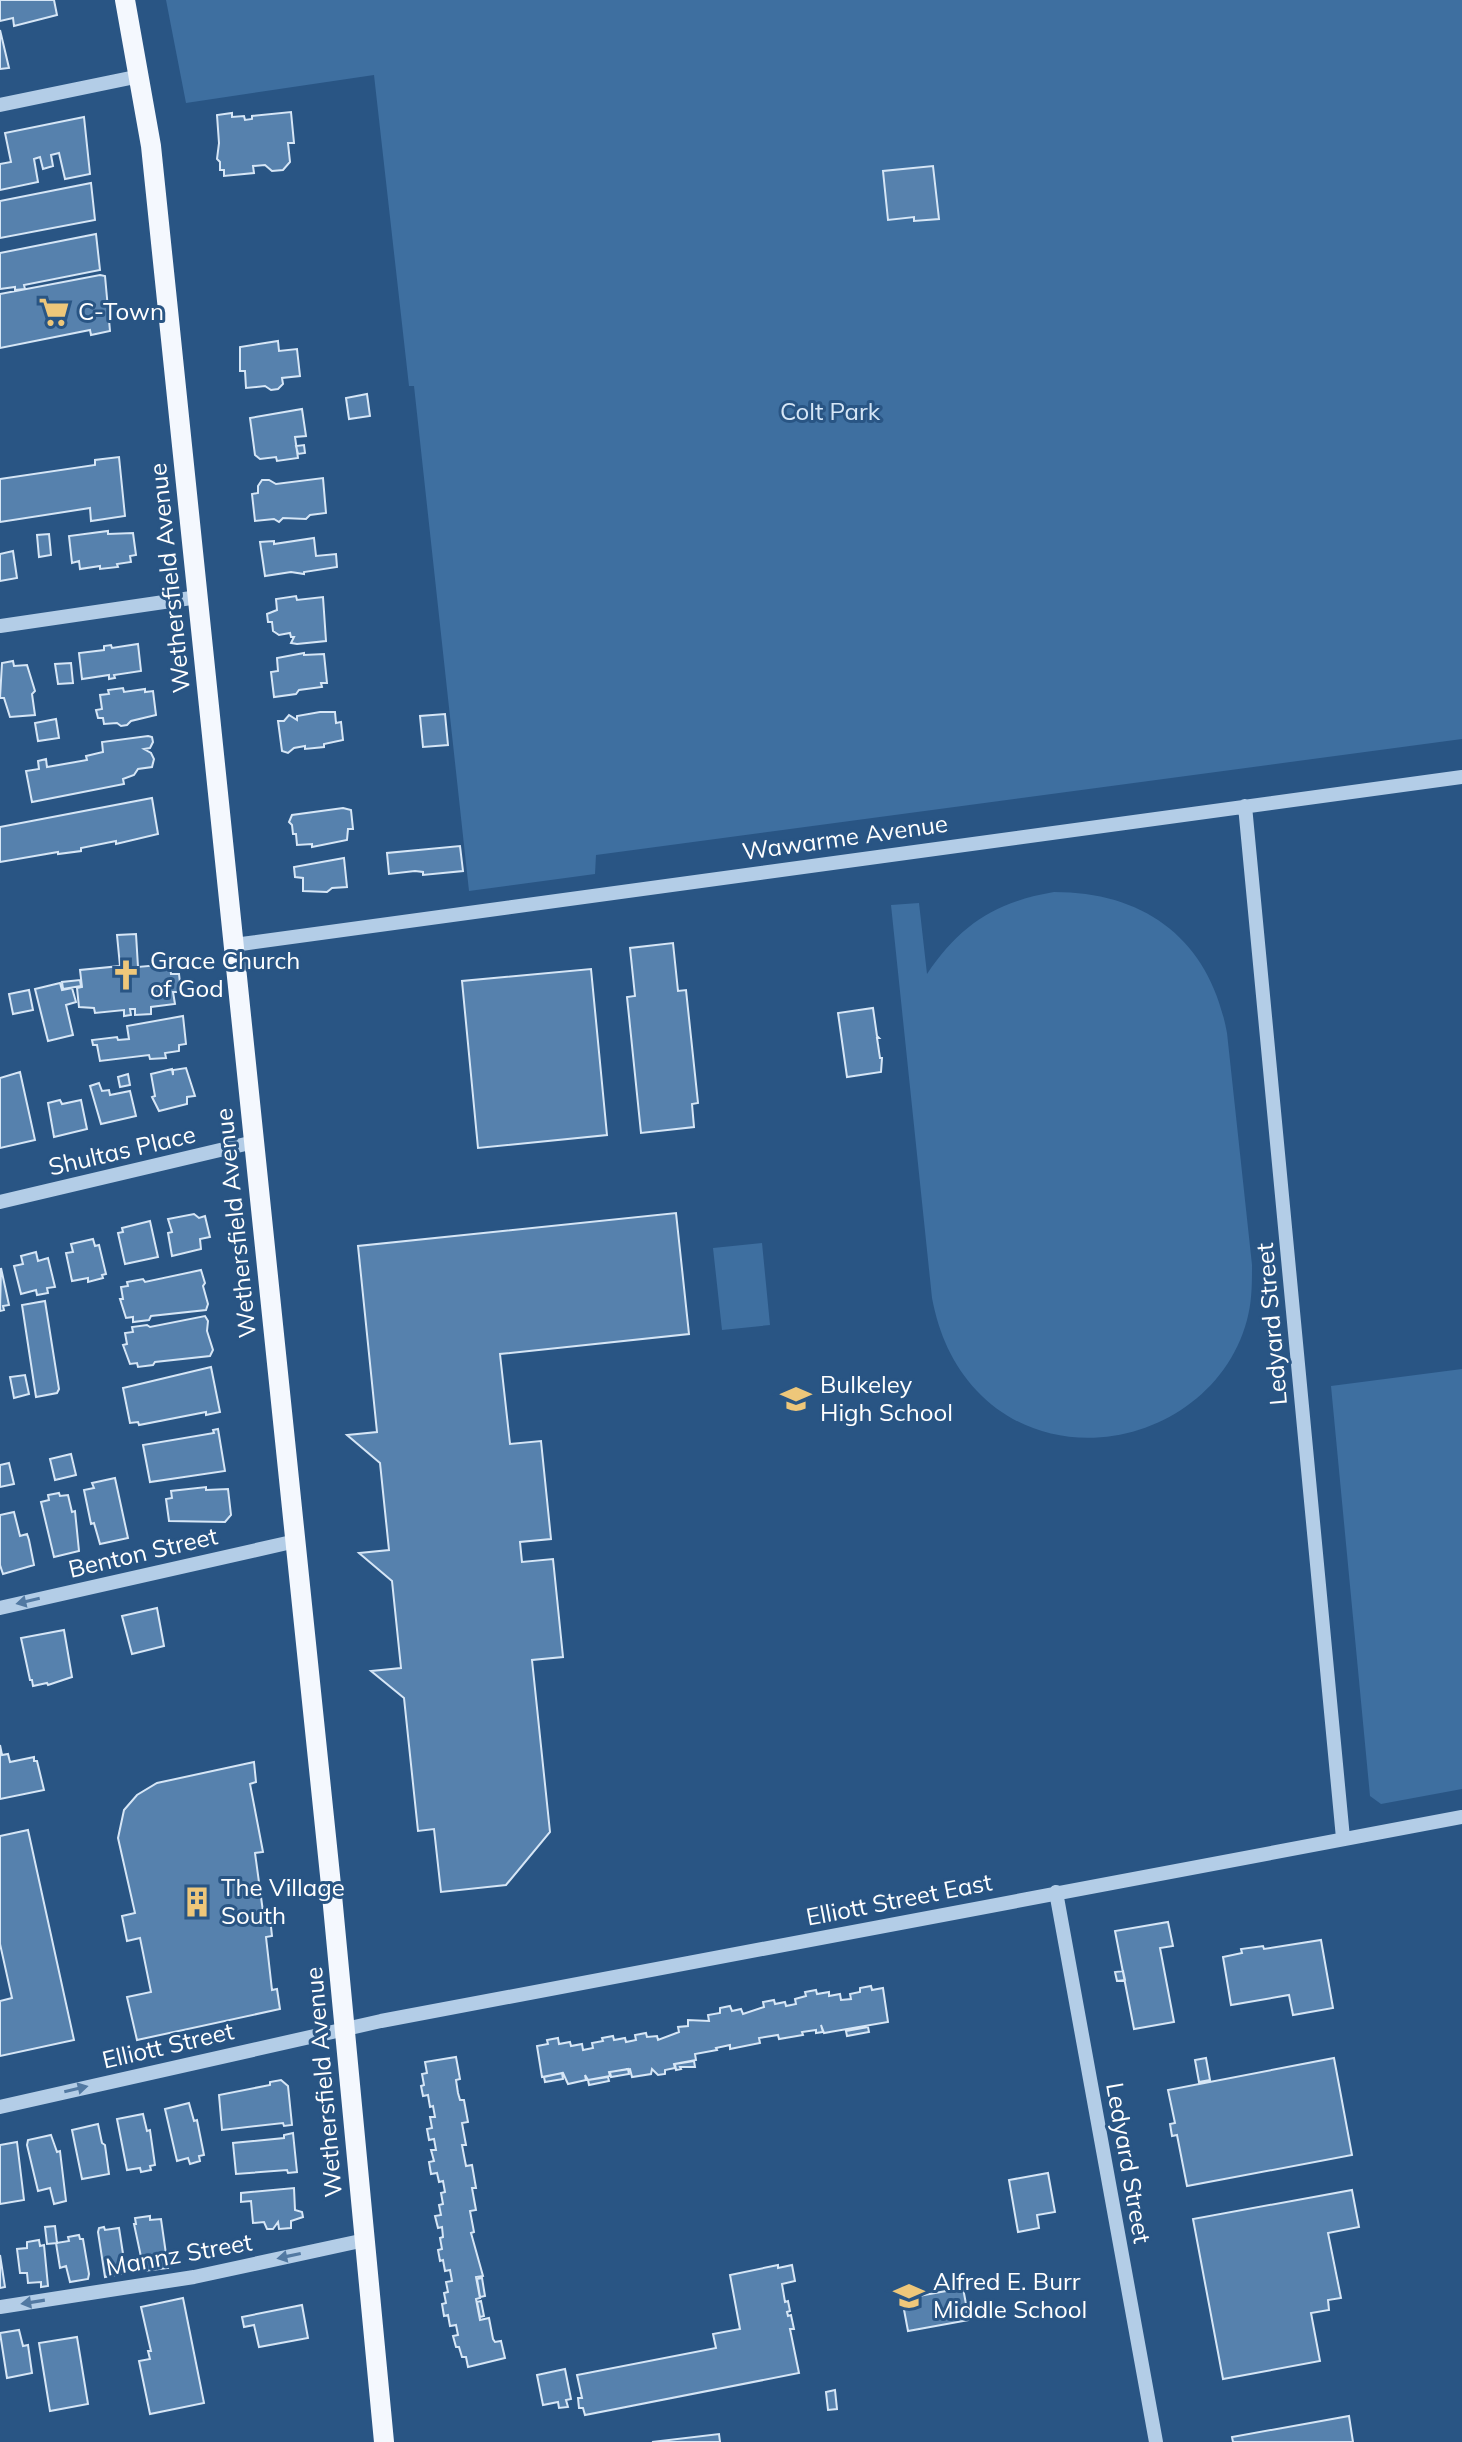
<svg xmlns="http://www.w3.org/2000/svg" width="1462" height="2442" font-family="Mulish,sans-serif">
	<rect width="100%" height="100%" fill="#295584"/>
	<path fill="#3e6fa0" d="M166 0H1462V739L596 855 595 874 469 891 414 386H409L374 75 186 103Z
		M1054 892C1147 892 1210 941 1227 1033L1252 1265C1252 1284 1252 1302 1247 1320 1216 1436 1060 1479 977 1391 952 1364 939 1334 932 1298L891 905 919 903 927 974C960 925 995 902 1054 892Z
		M762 1243 770 1325 722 1330 713 1248Z
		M1462 1369V1789L1381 1804 1370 1796 1331 1386Z"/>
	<path fill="#5681ad" stroke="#d6e6f6" stroke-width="2" d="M0 0H54L57 15 14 26 13 18 0 21Z
		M0 30 9 68 0 69Z
		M291 112 294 143H288L290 162 283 170 272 171 265 165 253 166 254 173 224 176V170H220V162L217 159 219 143 217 115 232 113V117L244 116 245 120 252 119V116Z
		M84 117 90 174 65 179 59 153 51 155 53 166 43 169 40 157 34 159 38 182 0 190V164L11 162 5 133Z
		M933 166 939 219 914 221V217L888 220 883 171Z
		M91 183 95 220 0 238V201Z
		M96 234 100 270 24 285 25 289 15 290V287L0 289V253Z
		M100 275 105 276 110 331 91 335 90 330 0 348V294Z
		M278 341 279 351 297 349 300 376 282 378 283 384 278 389 271 390 265 386 246 388 245 371H240V347Z
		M367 394 370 416 349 419 346 398Z
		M302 409 306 436 295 437 298 458 277 461 276 457 260 459 255 455 250 418Z
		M304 445 305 453 298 454 296 446Z
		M119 457 125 516 91 521 90 508 0 522V479L95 465V460Z
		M323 478 326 513 310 515 306 519 283 518 279 522 274 519 255 521 252 494 258 493V486L262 480H269L276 484Z
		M108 531V534L133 533 136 555 130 556 131 562 117 564 118 567 100 569V566L80 569 79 561 72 563 69 536Z
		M49 534 51 555 39 557 37 535Z
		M314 538 316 556 336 554 337 567 304 572V574L291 572 265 576 260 542 274 541V544Z
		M13 551 17 578 0 581V554Z
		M296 596 297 600 323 597 326 641 297 644 291 643 294 637H291L290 633 279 635 273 631 272 622H268L267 614 277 610 276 599Z
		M138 644 141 671 114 675 115 678 109 679V675L82 679 79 653 104 650V646L111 645 112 648Z
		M304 653V655L324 654 327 683H321L322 687 299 690 296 694 274 697 271 672 278 671 277 658Z
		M13 661 14 666 27 665 35 691 32 694 35 715 10 717 4 698H0L2 663Z
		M71 663 73 683 58 684 55 664Z
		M123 688 124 692 145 689V692L153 691 156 715 131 721 127 725 121 726 117 723 104 724 103 718H98L96 710 102 709 100 695 109 694 108 690Z
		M320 712H335L336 723 341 722 343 740 324 744V747L305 749V746L294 748 288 753 282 751 278 721H284L289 715 297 720V716Z
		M445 714 448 745 423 747 420 716Z
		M56 719 59 738 38 741 35 723Z
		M148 736 152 737 153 742 150 748 144 749 151 753 154 759 152 767 138 769 134 775 123 779 124 784 32 802 26 771 39 769 38 761 46 759 47 767 87 760 86 756 103 752 102 742Z
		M152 798 158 834 116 844V841L81 848V851L58 854V852L0 862V827Z
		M343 808 351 810 353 829H348L347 840 312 847V844L297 845 296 834H293L292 825 289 822 292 815Z
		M460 846 463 871 423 875V872L415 871 389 874 387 853Z
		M344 858 347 887 332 888 327 892 303 891V878L295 877 294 867Z
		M136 934 138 967 170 964 171 974H179L181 992H173L175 1004 151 1007V1014L135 1015V1009H130L131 1015 124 1016V1010L95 1013 94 1008 79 1007 77 988 82 987 80 970 120 966 117 935Z
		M673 943 678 991 686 990 698 1103 692 1104 694 1127 641 1133 627 997 635 996 630 948Z
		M591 969 607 1135 478 1148 462 981Z
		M80 980 81 986 63 989 62 982Z
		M60 983 62 990 72 988 76 1002 66 1005 73 1035 48 1041 35 989Z
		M29 990 33 1010 13 1014 9 994Z
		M873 1008 877 1036 879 1038H877L880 1058H882L881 1072 847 1077 838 1013Z
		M183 1016 186 1044 179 1045V1051L165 1053 166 1058 150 1059 149 1055 100 1061 97 1045H93L92 1040 117 1037 118 1040 129 1039 127 1026Z
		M186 1068 195 1096 187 1097V1104L159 1111 152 1097 155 1096 151 1074 172 1069 173 1075V1070Z
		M20 1072 35 1140 0 1148V1078Z
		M128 1074 130 1085 120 1087 118 1077Z
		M99 1083 102 1091 109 1090 110 1095 130 1091 136 1116 101 1124 90 1086Z
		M60 1100 62 1104 81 1100 87 1129 54 1137 48 1103Z
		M676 1213 689 1334 500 1354 510 1444 541 1441 551 1539 520 1542 522 1562 553 1559 563 1657 532 1660 550 1832 506 1885 441 1892 434 1829 418 1831 404 1698 371 1671 401 1668 392 1581 359 1553 389 1550 380 1463 347 1435 377 1432 358 1246Z
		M194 1214 199 1218 205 1216 210 1237 200 1239 201 1249 172 1256 168 1233 172 1232 168 1219Z
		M150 1221 158 1257 125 1264 118 1233 123 1232 122 1228Z
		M93 1239 95 1246 99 1245 106 1274 102 1275 103 1278 88 1282V1278L72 1281 66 1253 73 1252 71 1244Z
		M36 1252 38 1261 48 1258 55 1287 47 1288 48 1293 37 1295 36 1290 21 1294 14 1266 23 1264 21 1256Z
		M1 1268 9 1305 3 1306 4 1310 0 1311Z
		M201 1270 205 1283 203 1286 208 1304 206 1310 151 1316 149 1320 133 1322V1317L126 1318 120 1299H123L121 1287 128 1286 127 1282 143 1279 145 1282Z
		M45 1301 59 1389 57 1393 36 1397 22 1305Z
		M205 1316 208 1321 207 1331 213 1350 210 1356 155 1362 153 1365 138 1367 137 1363 130 1364 123 1345 127 1344 125 1333 133 1332 132 1327 147 1325 150 1327Z
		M211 1367 220 1412 206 1415V1412L139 1425 138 1422 130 1423 123 1388Z
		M25 1375 29 1394 14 1398 10 1377Z
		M218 1429 225 1471 150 1482 143 1445 214 1433 213 1430Z
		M71 1454 76 1475 55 1480 50 1459Z
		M9 1463 14 1484 0 1487V1465Z
		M115 1478 128 1538 100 1544 94 1523 91 1524 84 1490 94 1488 92 1483Z
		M206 1487V1490L228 1489 231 1515 225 1522 169 1521 166 1499 172 1498 171 1491Z
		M59 1493 60 1496 68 1495 72 1512 75 1511 79 1551 54 1557 41 1502 49 1500 48 1495Z
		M14 1512 20 1536 27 1534 29 1540 34 1565 3 1574 0 1565V1515Z
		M157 1608 164 1646 132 1654 122 1616Z
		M64 1630 72 1677 48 1685 47 1683 33 1686 32 1680H30L21 1638Z
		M0 1745 2 1755 8 1754 10 1762 34 1757V1761H37L44 1790 0 1799Z
		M254 1762 256 1782 250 1784 263 1852 255 1853 264 1919 270 1918 272 1936 266 1937 272 1990 277 1989 280 2009 137 2040 127 1997 151 1992 140 1938 127 1941 122 1916 135 1913 118 1838 124 1810 137 1795 157 1783Z
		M28 1830 74 2040 0 2056V2001L12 1998 0 1944V1836Z
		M1168 1922 1173 1946 1160 1948 1174 2022 1134 2029 1115 1931Z
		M1321 1940 1333 2008 1293 2015 1289 1995 1231 2005 1223 1957 1242 1953 1241 1949 1263 1946 1264 1949Z
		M1123 1971 1125 1980 1117 1981 1115 1972Z
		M871 1986 872 1990 883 1988 888 2022 824 2033 821 2025 823 2032 816 2033V2030L802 2032 803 2035 779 2039 778 2035 759 2038 760 2043 730 2049V2045L716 2048 717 2050 695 2054 696 2060 674 2064 675 2068 665 2070V2074L658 2075 652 2069 651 2074 632 2077 630 2069 609 2072 610 2076 588 2080 585 2075 586 2080 568 2084 563 2073 542 2077 537 2046 548 2044 547 2040 558 2038 559 2044 570 2042 571 2046 582 2044 583 2050 593 2048 592 2043 603 2041 602 2038 613 2036 614 2040 625 2038 626 2042 636 2040 635 2035 646 2033 647 2037 657 2036 658 2040 679 2032 678 2027 688 2026V2020L709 2021 708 2015 720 2013V2008L730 2006 732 2011 741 2009 743 2014 764 2007 763 2002 774 2000 775 2004 785 2002 786 2006 796 2004 795 1999 806 1996 805 1992 816 1990 817 1994 829 1992V1996L840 1994 841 2000 851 1999 850 1994 860 1992V1988Z
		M868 2027 869 2032 847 2036 846 2031Z
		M456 2057 460 2079 456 2080 458 2093 460 2100H464L468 2122 462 2123 466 2145H462L466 2166 472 2165 476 2188H472L476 2210 470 2211 474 2232 471 2233 483 2276 476 2277 480 2298 476 2299 480 2320 489 2318 493 2339 495 2342 501 2341 505 2358 468 2367 466 2357H462L459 2347H456L453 2336 458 2335 456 2325 450 2326 448 2315 444 2316 442 2304 446 2303 444 2293 448 2292 446 2282 452 2281 450 2270 445 2271 443 2260 440 2261 438 2250 442 2249 440 2238 443 2237 442 2227 438 2228 435 2216 441 2215 439 2205 443 2204 441 2193 445 2192 443 2181 439 2182 437 2173 431 2174 429 2162 434 2161 431 2150H436L434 2139 429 2140 427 2129 432 2128 430 2117H435L433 2106 430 2107 428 2095 423 2096 421 2086 424 2085 422 2074 427 2073 425 2062Z
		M1206 2058 1210 2080 1199 2082 1195 2060Z
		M1334 2058 1352 2155 1187 2186 1177 2135 1172 2136 1170 2124 1175 2123 1168 2090Z
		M694 2061 695 2067H680L681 2069 676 2070 675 2064Z
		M628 2069 629 2074 611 2077 610 2072Z
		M562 2073 563 2079 545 2082 544 2077Z
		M608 2077 609 2081 589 2085 588 2080Z
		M281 2080 288 2086 292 2125 284 2126 283 2123 222 2130 219 2095 270 2085V2082Z
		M189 2103 194 2121 197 2120 204 2155 199 2156 200 2161 190 2164 188 2158 177 2161 165 2109Z
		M143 2114 147 2131 150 2130 155 2165 150 2166 151 2170 141 2172 140 2168 127 2170 117 2119Z
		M98 2124 102 2143 105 2145 109 2174 82 2179 72 2130Z
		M293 2133 297 2172 288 2173 287 2170 236 2174 233 2143 284 2138V2135Z
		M51 2135 57 2152 60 2151 66 2201 54 2204 50 2188 38 2191 27 2145 28 2140Z
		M17 2142 24 2200 0 2204V2145Z
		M1048 2173 1055 2212 1037 2215 1039 2228 1018 2232 1009 2180Z
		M294 2188 295 2210 302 2212 303 2217 291 2221V2228L279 2229 278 2222 273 2229H267L264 2222 253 2223 251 2201 241 2202V2193Z
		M1352 2190 1359 2227 1328 2233 1341 2298 1328 2300 1329 2310 1311 2313 1320 2361 1223 2379 1193 2219Z
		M150 2216V2220L161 2219 168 2268 144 2271 134 2224H136L135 2218Z
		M55 2226 57 2243 47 2244 45 2227Z
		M104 2227 105 2230 119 2228 126 2273 105 2277 98 2232 99 2228Z
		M79 2235 80 2239H83L89 2274 88 2279 70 2282 66 2266 60 2268 56 2243 69 2241 68 2237Z
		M39 2240 40 2246 44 2245 48 2286 41 2287V2282L28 2283 27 2273H20L17 2249 27 2248V2242Z
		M0 2255 5 2287 0 2288Z
		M778 2265V2268L792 2265 795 2281 782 2284 785 2302 788 2301 790 2311 787 2312 788 2316 791 2315 794 2329H790L799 2373 585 2415 583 2408H579L578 2398H582L577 2375 716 2348 713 2334 740 2329 730 2275Z
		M482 2278 485 2296 480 2297 477 2279Z
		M963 2288 969 2320 908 2331 902 2299Z
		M183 2298 204 2403 150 2414 139 2361 150 2359 148 2351H151L141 2307Z
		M481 2301 484 2316 480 2317 477 2302Z
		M302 2305 308 2338 259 2347 254 2325 244 2327 242 2317Z
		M19 2330 23 2346 28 2345 32 2373 7 2378 0 2333Z
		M77 2337 88 2404 50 2411 39 2343Z
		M565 2369 571 2399 566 2400 568 2407 559 2408 558 2402 543 2405 537 2375Z
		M835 2390 837 2409 828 2410 826 2392Z
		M1349 2416 1353 2442H1233L1232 2437Z
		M719 2434 720 2442H652Z"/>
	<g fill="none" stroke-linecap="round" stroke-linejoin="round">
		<path stroke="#b3cde7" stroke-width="14" d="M0 105 140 76
			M0 626 198 597
			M1245 806 1343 1838
			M234 945 1462 777
			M0 1202 254 1142
			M0 1608 296 1541
			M1056 1892 1156 2442
			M0 2107 381 2021 1462 1817
			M0 2307 194 2277 365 2240"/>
		<path stroke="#f4f8fe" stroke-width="20" d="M125 0 151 146 331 1885 384 2442"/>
	</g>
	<defs><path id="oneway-solid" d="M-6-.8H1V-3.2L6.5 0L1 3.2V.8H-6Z" transform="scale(2)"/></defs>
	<g fill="#5279a2">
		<use href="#oneway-solid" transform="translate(28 1601) rotate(167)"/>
		<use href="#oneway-solid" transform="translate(76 2089) rotate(-13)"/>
		<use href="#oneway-solid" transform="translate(289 2256) rotate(168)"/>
		<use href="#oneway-solid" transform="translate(33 2302) rotate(171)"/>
	</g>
	<defs>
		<g id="supermarket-bare" transform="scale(2.4)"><path d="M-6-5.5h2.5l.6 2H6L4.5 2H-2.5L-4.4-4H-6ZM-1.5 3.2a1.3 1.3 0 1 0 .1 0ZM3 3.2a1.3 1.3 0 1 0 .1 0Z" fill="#eec77a" stroke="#295584" stroke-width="2.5" paint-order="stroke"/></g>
		<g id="church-bare" transform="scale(2.4)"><path d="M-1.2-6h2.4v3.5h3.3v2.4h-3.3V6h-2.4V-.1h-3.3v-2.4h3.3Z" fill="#eec77a" stroke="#295584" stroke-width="2.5" paint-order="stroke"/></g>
		<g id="school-bare" transform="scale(2.4)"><path d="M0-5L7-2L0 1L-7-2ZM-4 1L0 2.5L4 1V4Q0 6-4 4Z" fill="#eec77a" stroke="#295584" stroke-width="2.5" paint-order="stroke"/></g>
		<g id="building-bare" transform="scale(2.4)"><path d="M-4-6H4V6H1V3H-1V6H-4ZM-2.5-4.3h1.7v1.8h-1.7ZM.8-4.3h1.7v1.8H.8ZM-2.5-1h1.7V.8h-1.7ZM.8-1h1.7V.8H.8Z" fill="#eec77a" stroke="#295584" stroke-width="2.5" paint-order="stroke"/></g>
	</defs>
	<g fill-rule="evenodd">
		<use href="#supermarket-bare" x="54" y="312"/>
		<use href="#church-bare" x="126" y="975"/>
		<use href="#school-bare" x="796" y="1399"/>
		<use href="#building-bare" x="197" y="1902"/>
		<use href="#school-bare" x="909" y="2296"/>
	</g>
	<g text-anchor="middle" stroke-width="6" stroke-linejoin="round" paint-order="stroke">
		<g font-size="24" fill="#fff" stroke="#295584" text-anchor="start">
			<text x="78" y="320">C-Town</text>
			<text x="150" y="969">Grace Church<tspan x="150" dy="28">of God</tspan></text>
			<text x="820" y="1393">Bulkeley<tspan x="820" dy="28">High School</tspan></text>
			<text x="221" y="1896">The Village<tspan x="221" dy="28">South</tspan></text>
			<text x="933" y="2290">Alfred E. Burr<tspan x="933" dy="28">Middle School</tspan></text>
		</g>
		<g font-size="24" fill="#d6e6f6" stroke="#295584">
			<text x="830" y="420">Colt Park</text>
		</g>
		<g font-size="24" fill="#fff" stroke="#295584">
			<text transform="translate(170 578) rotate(-96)" y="8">Wethersfield Avenue</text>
			<text transform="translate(845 838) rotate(-8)" y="8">Wawarme Avenue</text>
			<text transform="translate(122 1151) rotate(-13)" y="8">Shultas Place</text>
			<text transform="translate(236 1223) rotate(-96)" y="8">Wethersfield Avenue</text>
			<text transform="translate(1272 1324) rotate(-95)" y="8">Ledyard Street</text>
			<text transform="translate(143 1553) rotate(-13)" y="8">Benton Street</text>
			<text transform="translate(899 1900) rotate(-11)" y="8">Elliott Street East</text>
			<text transform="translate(168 2046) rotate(-13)" y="8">Elliott Street</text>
			<text transform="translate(324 2082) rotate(-95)" y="8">Wethersfield Avenue</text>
			<text transform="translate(1128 2163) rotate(80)" y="8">Ledyard Street</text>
			<text transform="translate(179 2255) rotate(-10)" y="8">Mannz Street</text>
		</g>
	</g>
</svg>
